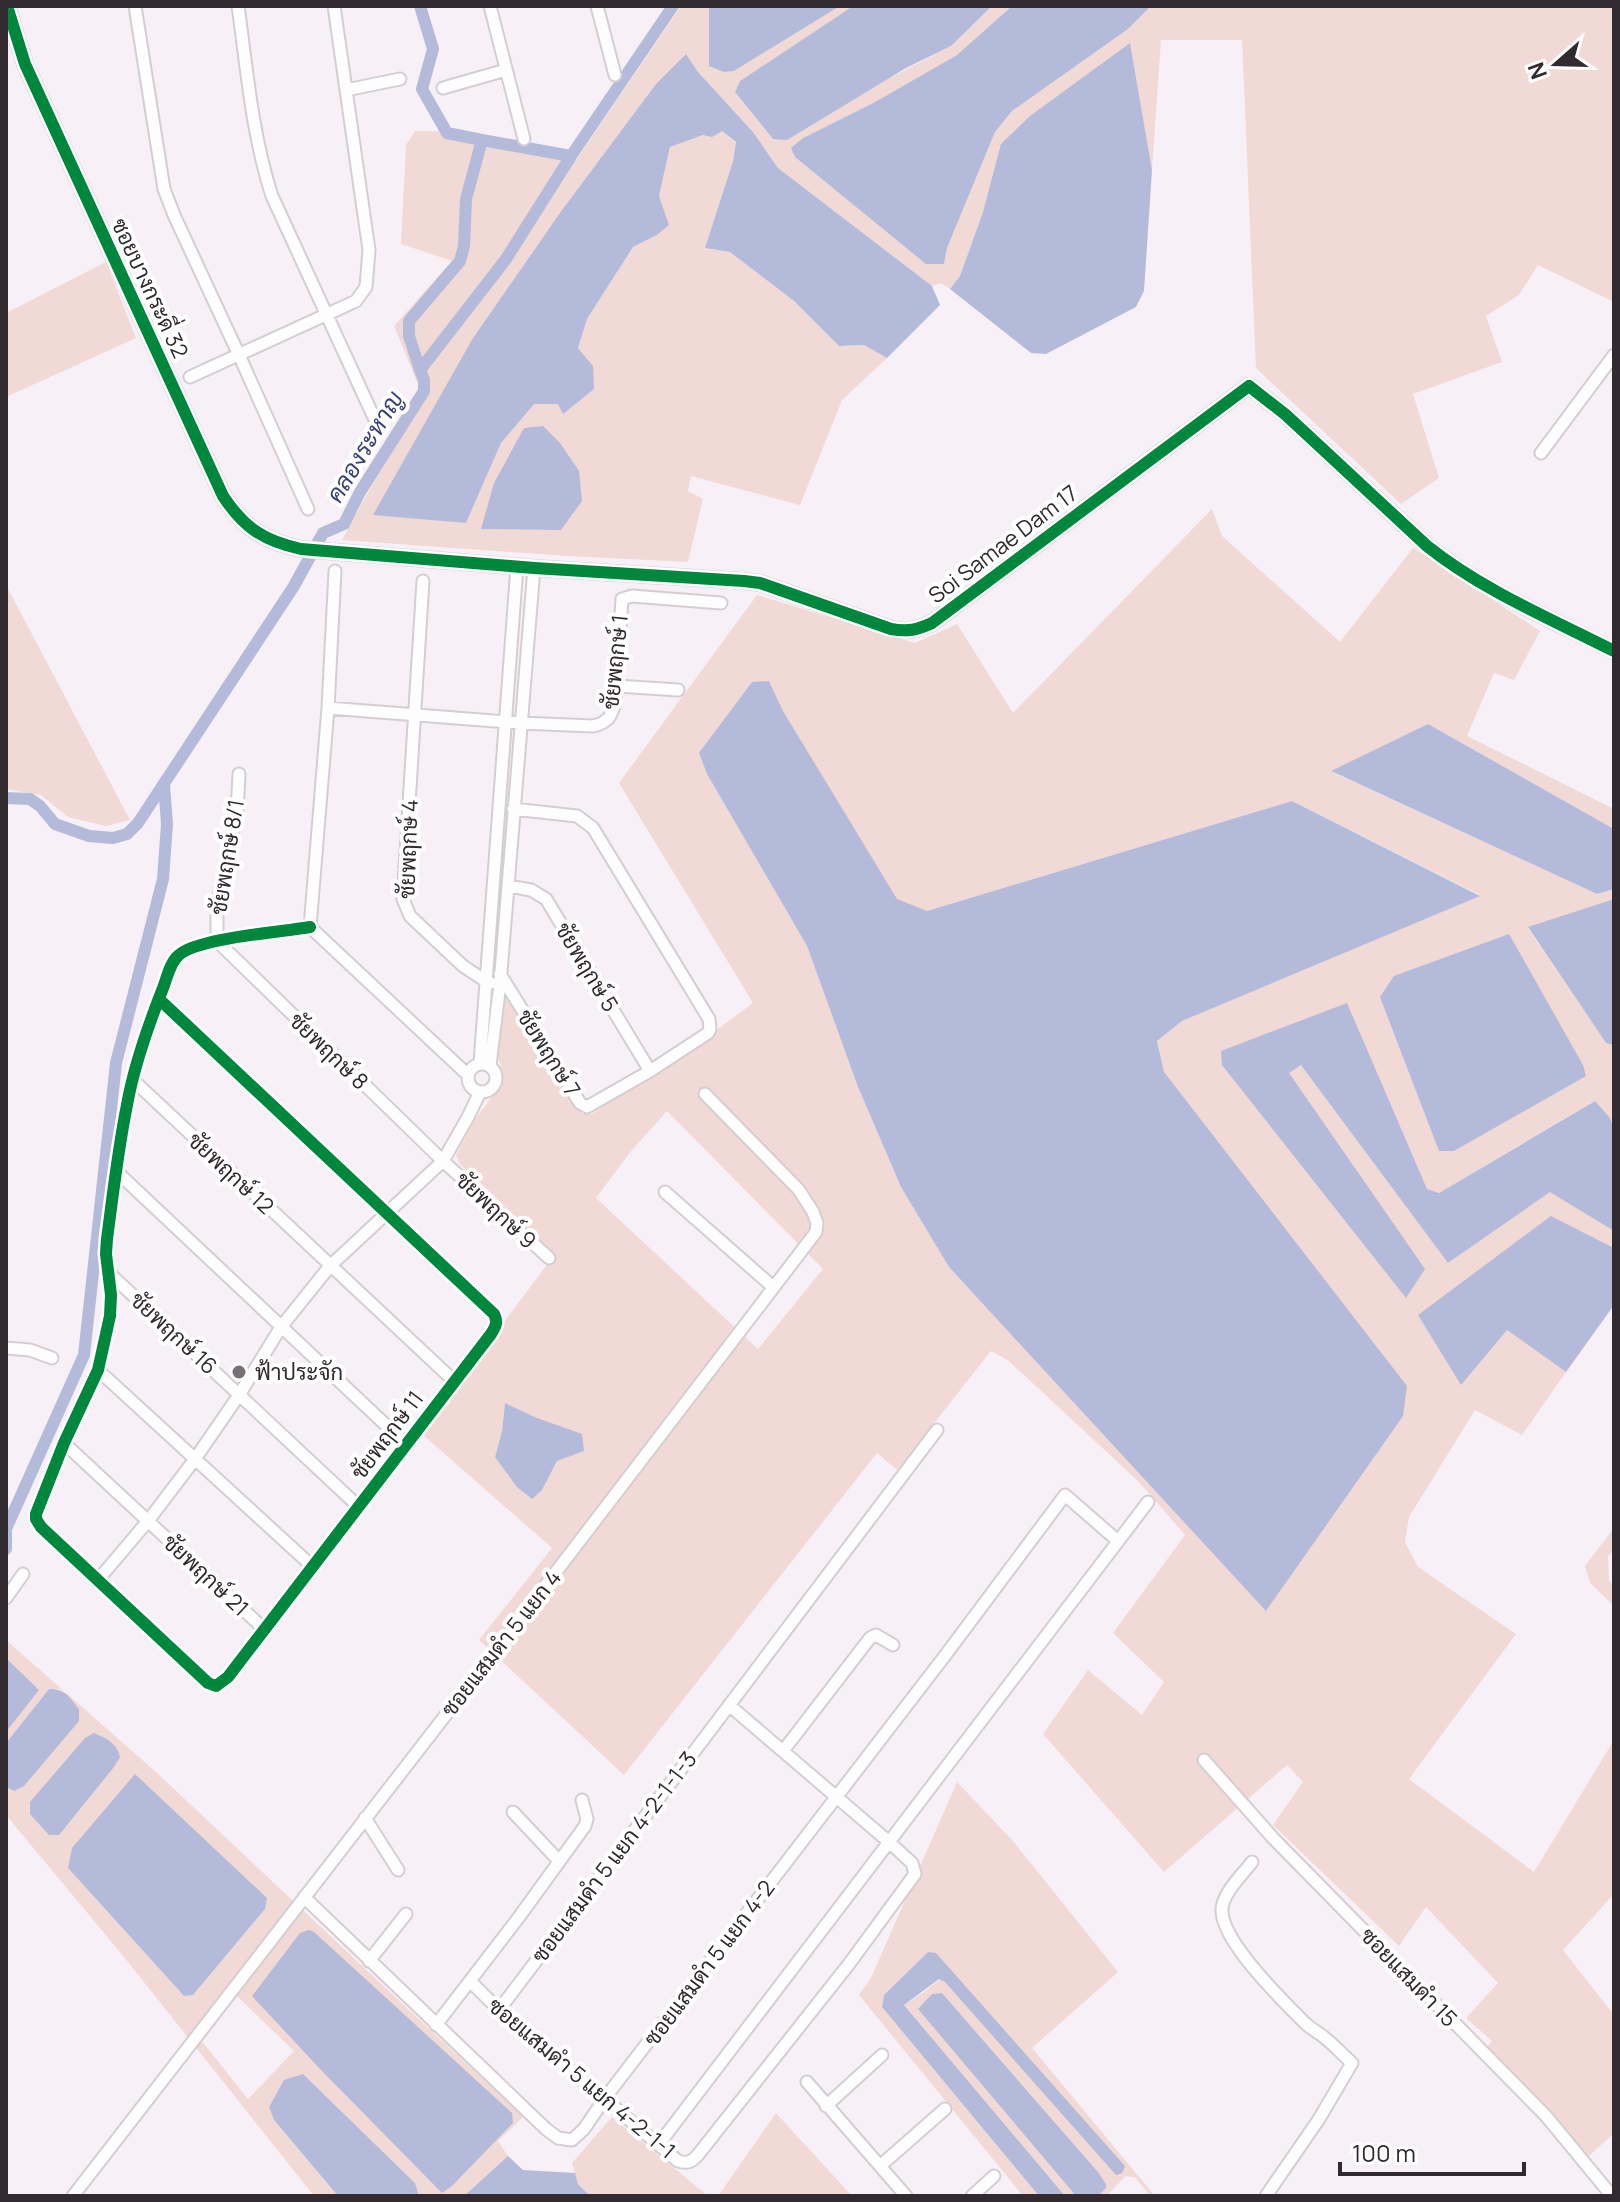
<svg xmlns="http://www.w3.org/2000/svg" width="1620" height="2202" font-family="Manrope,Sarabun,sans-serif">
	<rect width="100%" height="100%" fill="#f8f0f7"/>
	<path fill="#f1d9d5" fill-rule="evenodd" d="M681 6H709V27L734 71 840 6H853L740 81 735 92 773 139 951 46 992 6H1012L957 55 875 102 803 138 795 157 826 182 944 264 947 248 995 132 1012 111 1128 29 1151 6H1614V302L1538 265 1519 295 1486 316 1502 362 1413 394 1439 478 1401 504 1256 368 1242 40H1161L1152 170 1130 43 983 212 960 276 950 289 941 283 932 286 778 168 753 132 698 72 686 54 656 84 562 210 473 338 466 523 501 443 534 403 558 404 593 366 578 348 587 319 633 247 657 235 659 196 670 147 703 135 722 131 736 143 733 161 705 248 730 252 794 301 839 346 864 345 887 358 842 400 800 505 691 476 688 491 703 499 688 562 567 556 342 540 371 487 430 390 417 382 394 326 452 261 401 244 406 145 415 131 472 132 570 153 576 160Z
		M106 262 136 338 6 397V313Z
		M1212 509 1222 536 1340 642 1413 548 1540 631 1514 680 1494 673 1467 736 1614 809V829L1428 724 1332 772 1597 894 1614 889V899L1528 928 1606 1043 1614 1045V1129L1610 1118 1594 1101 1439 1193 1427 1189 1418 1173 1347 1003 1289 1072 1302 1065 1448 1263 1550 1191 1614 1231V1248L1551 1216 1507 1330 1566 1372 1522 1435 1475 1410 1409 1517 1405 1542 1418 1567 1516 1634 1409 1779 1534 1872 1614 1740V1894L1563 1950 1614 2015V2133L1589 2156 1487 2047 1492 2041 1466 2018 1498 1983 1426 1907 1399 1946 1273 1825 1303 1782 1287 1765 1164 1872 1043 1734 1088 1670 1142 1715 1164 1682 1113 1633 1185 1535 1139 1482 1009 1361 991 1351 897 1470 877 1453 624 1775 479 1640 552 1548 421 1433 555 1254 460 1164 456 1155 476 1118 498 1089 501 1065 496 1054 505 992 582 1114H592L717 1030 753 1003 619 783 757 595 915 643 957 624 1013 713ZM769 681 783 711 897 900 927 911 1292 801 1480 895 1182 1021 1157 1041 1164 1072 1300 1561 1267 1610 949 1267 901 1187 858 1087 807 946 707 774 700 753 727 718ZM667 1111 823 1269 758 1349 596 1198 631 1151ZM505 1403 537 1418 557 1461 542 1490 495 1457 502 1431Z
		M6 585 130 820 106 826 68 817 41 795 6 789Z
		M1614 1528V1548L1608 1557 1609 1580 1614 1586V1606L1590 1583 1585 1566Z
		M6 1640 157 1773 523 2117 498 2141 508 2156 464 2196H419L415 2183 303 2074 284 2081 269 2107 274 2120 338 2196H314L124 1957 6 1815V1787L14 1791 66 1693 60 1689H49L6 1743V1732L39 1690 6 1658ZM68 1868 267 1898 265 1909 193 1995 184 1996ZM237 1996 294 2051 248 2099 201 2040Z
		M957 1782 1013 1841 1118 1972 1032 2048 1155 2196H1150L1136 2178 1126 2176 1106 2196H1098L1106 2188V2184L1098 2172 942 1993 932 1994 919 2009 1076 2196H1065L904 2005 924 1992 940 1979 945 1981 928 1952 884 1995 882 2007 1039 2196H1023L859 1995 871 1978Z
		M776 2113 852 2196H718Z
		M612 2117 708 2196H590L578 2184 572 2163Z"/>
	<path fill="#b4bada" d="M709 6H840L734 71 724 72 709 66Z
		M853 6H992L951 46 906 68 787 140 773 139 735 92 740 81Z
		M1012 6H1151L1128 29 1012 111 995 132 947 248 944 264H926L795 157 791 148 803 138 875 102 957 55Z
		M1130 43 1152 170 1144 291 1136 307 1046 354 1031 353 950 289 960 276 983 212 1001 144 1030 116Z
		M686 54 698 72 753 132 778 168 932 286 940 305 887 358 864 345 839 346 794 301 730 252 705 248 733 161 736 142 722 131 712 137 703 135 670 147 659 196 669 225 657 235 633 247 587 319 578 348 593 366 594 389 563 414 558 404H534L501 443 466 523 373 515 473 338 562 210 656 84Z
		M543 426 560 443 579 471 582 501 561 530 481 529 494 483 524 428Z
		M769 681 783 711 897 899 927 911 1292 801 1480 896 1182 1021 1157 1041 1164 1072 1407 1386 1403 1416 1266 1611 949 1267 901 1187 858 1087 807 946 707 774 699 753 752 682Z
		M1428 724 1614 829V889L1597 894 1331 771Z
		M1614 899V1045L1606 1043 1528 927Z
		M1509 934 1583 1065 1586 1076 1454 1151H1439L1380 997 1394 976Z
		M1347 1003 1427 1189 1439 1193 1595 1101 1610 1118 1614 1129V1231L1550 1192 1448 1263 1301 1065 1289 1073 1425 1269 1406 1298 1222 1065 1221 1051Z
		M1551 1216 1614 1248V1305L1566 1372 1507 1330 1461 1385 1418 1315Z
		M505 1403 537 1418 582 1434 584 1451 557 1461 542 1490 532 1499 517 1487 495 1457 502 1431Z
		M6 1658 39 1690 6 1732Z
		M49 1689C66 1689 69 1697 79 1709V1721L24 1786 14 1791 6 1787V1743Z
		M94 1733C106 1738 117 1743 120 1757L114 1767 59 1835H49L30 1814V1802L85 1738Z
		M135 1774 267 1898 265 1909 193 1995 184 1996 68 1868 72 1848Z
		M309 1930 314 1932 512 2113 513 2123 453 2185 442 2193 322 2071 252 1996 300 1933Z
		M928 1952 936 1953 1125 2166 1122 2173 1116 2175 945 1982 939 1979 904 2005 1065 2196H1039L882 2007 884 1995Z
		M942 1993 1098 2172 1106 2184V2188L1098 2196H1076L918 2009 932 1994Z
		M303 2074 415 2183 419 2196H338L274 2120 269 2107 284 2080Z
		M508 2156 523 2170 575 2173 578 2184 590 2196H464Z"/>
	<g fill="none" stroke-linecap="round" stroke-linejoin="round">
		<path stroke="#b4bada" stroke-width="12" d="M482 140 571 156
			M420 370 409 336V321L460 261 464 246 466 199 482 140 447 133 422 89 433 49 420 6
			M6 798 30 799 40 806 55 824 89 836 113 838 127 834 138 823 294 586 323 533 344 524 360 492 424 391V380L420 370 506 259 571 156 673 6
			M6 1549V1529L84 1355 116 1063 163 879 167 824 164 785"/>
		<g stroke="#d4ced3" stroke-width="15">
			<path id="minor" d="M135 6 164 189 174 215 239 355 308 509
				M238 6C247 70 252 135 272 196L376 422
				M490 6 524 139
				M597 6 615 75
				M443 88 506 70
				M346 90 400 79
				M190 377 356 301 366 287 369 250 334 6
				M1541 453 1614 355
				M423 581 403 899 410 916 463 966 487 982 491 983
				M617 686 678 690
				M328 708 520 723 593 726C607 723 612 717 615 702L622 599 632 596 721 603
				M239 774 237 812 217 905V941L443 1161 549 1258
				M508 886 531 890 546 899 650 1071
				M310 927 328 708 335 571
				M310 927 468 1075
				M500 974 580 1103 587 1107 650 1071 708 1033 710 1029 709 1019 593 828 577 816 513 809
				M159 999 494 1314C498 1322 496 1326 491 1334L228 1677 216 1686 208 1683 41 1527 36 1519V1514L64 1443 98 1370 110 1316 111 1295 106 1254 107 1239C113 1194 118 1149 127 1105 134 1065 148 1026 163 988 167 978 170 962 179 955 197 938 282 932 310 927
				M480 1063 517 566
				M468 1078a14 14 0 1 1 28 0a14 14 0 1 1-28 0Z
				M490 1065 500 984 534 568
				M133 1080 454 1381
				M116 1171 406 1444
				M665 1192 773 1287
				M108 1272 358 1506
				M6 1348 30 1350 52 1358
				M98 1370 313 1567
				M64 1443 264 1629
				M98 1580 148 1521 195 1459 239 1395 281 1327 330 1266 443 1161 468 1117 480 1092
				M6 1598 23 1574
				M783 1751 870 1638 876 1635 893 1645
				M1204 1760 1273 1838 1546 2116 1612 2196
				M513 1812 559 1861
				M365 1818 398 1870
				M1252 1862C1242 1875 1223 1893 1222 1909 1220 1940 1283 2001 1305 2023 1311 2029 1318 2032 1325 2038 1334 2045 1343 2055 1352 2063L1319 2119 1266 2196
				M304 1897 546 2129 558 2138 572 2140 584 2129 605 2098 947 1653 1065 1495 1118 1541
				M369 1961 406 1914
				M470 1981 499 2010 678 2161C687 2164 691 2162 697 2156L849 1964 915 1874 912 1863 889 1842 729 1705
				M499 2010 937 1430
				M436 2025 519 1917 585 1826 587 1819 582 1800
				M807 2082 906 2196
				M826 2106 882 2055
				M659 2144 1148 1502
				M880 2166 945 2109
				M73 2196 507 1636 816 1232 817 1223 813 1212 799 1190 705 1094
				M972 2196 994 2176"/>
		</g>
		<g stroke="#d4ced3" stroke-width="18">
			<path id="tertiary" d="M7 6 25 64 223 496C244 528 264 541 301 549L534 568 744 581 760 583 891 629C908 632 917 630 932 623L1249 386 1286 415 1427 546C1482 590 1551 619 1614 651"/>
		</g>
		<use href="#minor" stroke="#fefdfe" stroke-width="11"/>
		<use href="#tertiary" stroke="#fefdfe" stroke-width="14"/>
		<g stroke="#fff" stroke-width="17">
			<path id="cycleway" d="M7 6 25 64 223 496C244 528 264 541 301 549L534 568 744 581 760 583 891 629C908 632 917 630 932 623L1249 386 1286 415 1427 546C1482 590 1551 619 1614 651
				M159 999 494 1314C498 1322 496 1326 491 1334L228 1677 216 1686 208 1683 41 1527 36 1519V1514L64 1443 98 1370 110 1316 111 1295 106 1254 107 1239C113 1194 118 1149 127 1105 134 1065 148 1026 163 988 167 978 170 962 179 955 197 938 282 932 310 927"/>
		</g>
		<use href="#cycleway" stroke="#00873e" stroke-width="12"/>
	</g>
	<circle fill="#777075" stroke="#fff" stroke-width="3" cx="239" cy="1372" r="8"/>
	<g text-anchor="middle" stroke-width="8" stroke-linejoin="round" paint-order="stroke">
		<g font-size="22" fill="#312b2f" stroke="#fff">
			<text transform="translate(150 288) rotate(65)" y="8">ซอยบางกระดี่ 32</text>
			<text transform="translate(1003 544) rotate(-37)" y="8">Soi Samae Dam 17</text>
			<text transform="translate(615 662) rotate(-84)" y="8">ชัยพฤกษ์ 1</text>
			<text transform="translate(408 849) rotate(-88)" y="8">ชัยพฤกษ์ 4</text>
			<text transform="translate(227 857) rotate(-81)" y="8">ชัยพฤกษ์ 8/1</text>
			<text transform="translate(587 967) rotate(59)" y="8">ชัยพฤกษ์ 5</text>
			<text transform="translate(329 1051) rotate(44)" y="8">ชัยพฤกษ์ 8</text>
			<text transform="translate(549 1053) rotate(58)" y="8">ชัยพฤกษ์ 7</text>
			<text transform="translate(231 1173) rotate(43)" y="8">ชัยพฤกษ์ 12</text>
			<text transform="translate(496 1210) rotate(43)" y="8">ชัยพฤกษ์ 9</text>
			<text transform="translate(174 1333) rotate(43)" y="8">ชัยพฤกษ์ 16</text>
			<text transform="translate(387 1435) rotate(-53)" y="8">ชัยพฤกษ์ 11</text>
			<text transform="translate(206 1575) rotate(43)" y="8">ชัยพฤกษ์ 21</text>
			<text transform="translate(501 1643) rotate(-52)" y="8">ซอยแสมดำ 5 แยก 4</text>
			<text transform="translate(614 1857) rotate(-53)" y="8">ซอยแสมดำ 5 แยก 4-2-1-1-3</text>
			<text transform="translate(709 1963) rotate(-53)" y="8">ซอยแสมดำ 5 แยก 4-2</text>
			<text transform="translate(1409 1977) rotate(46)" y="8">ซอยแสมดำ 15</text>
			<text transform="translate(582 2078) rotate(40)" y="8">ซอยแสมดำ 5 แยก 4-2-1-1</text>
		</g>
		<g font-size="22" fill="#312b2f" stroke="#fff" text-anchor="start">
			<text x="255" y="1380">ฟ้าประจัก</text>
		</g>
		<g font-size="24" font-style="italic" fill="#37427a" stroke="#fff">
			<text transform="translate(365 447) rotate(-59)" y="8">คลองระหาญ</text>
		</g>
	</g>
	<rect width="1620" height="2202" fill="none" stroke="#312b2f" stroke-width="16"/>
	<g transform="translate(1556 64) rotate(250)" stroke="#ffffff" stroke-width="6" paint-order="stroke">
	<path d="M0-6L14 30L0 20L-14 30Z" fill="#312b2f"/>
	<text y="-12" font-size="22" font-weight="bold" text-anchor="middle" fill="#312b2f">N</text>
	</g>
	<path d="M1340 2162v12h184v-12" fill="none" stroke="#312b2f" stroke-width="4"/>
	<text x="1352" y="2162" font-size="24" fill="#312b2f" stroke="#ffffff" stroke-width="6" paint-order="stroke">100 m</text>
</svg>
